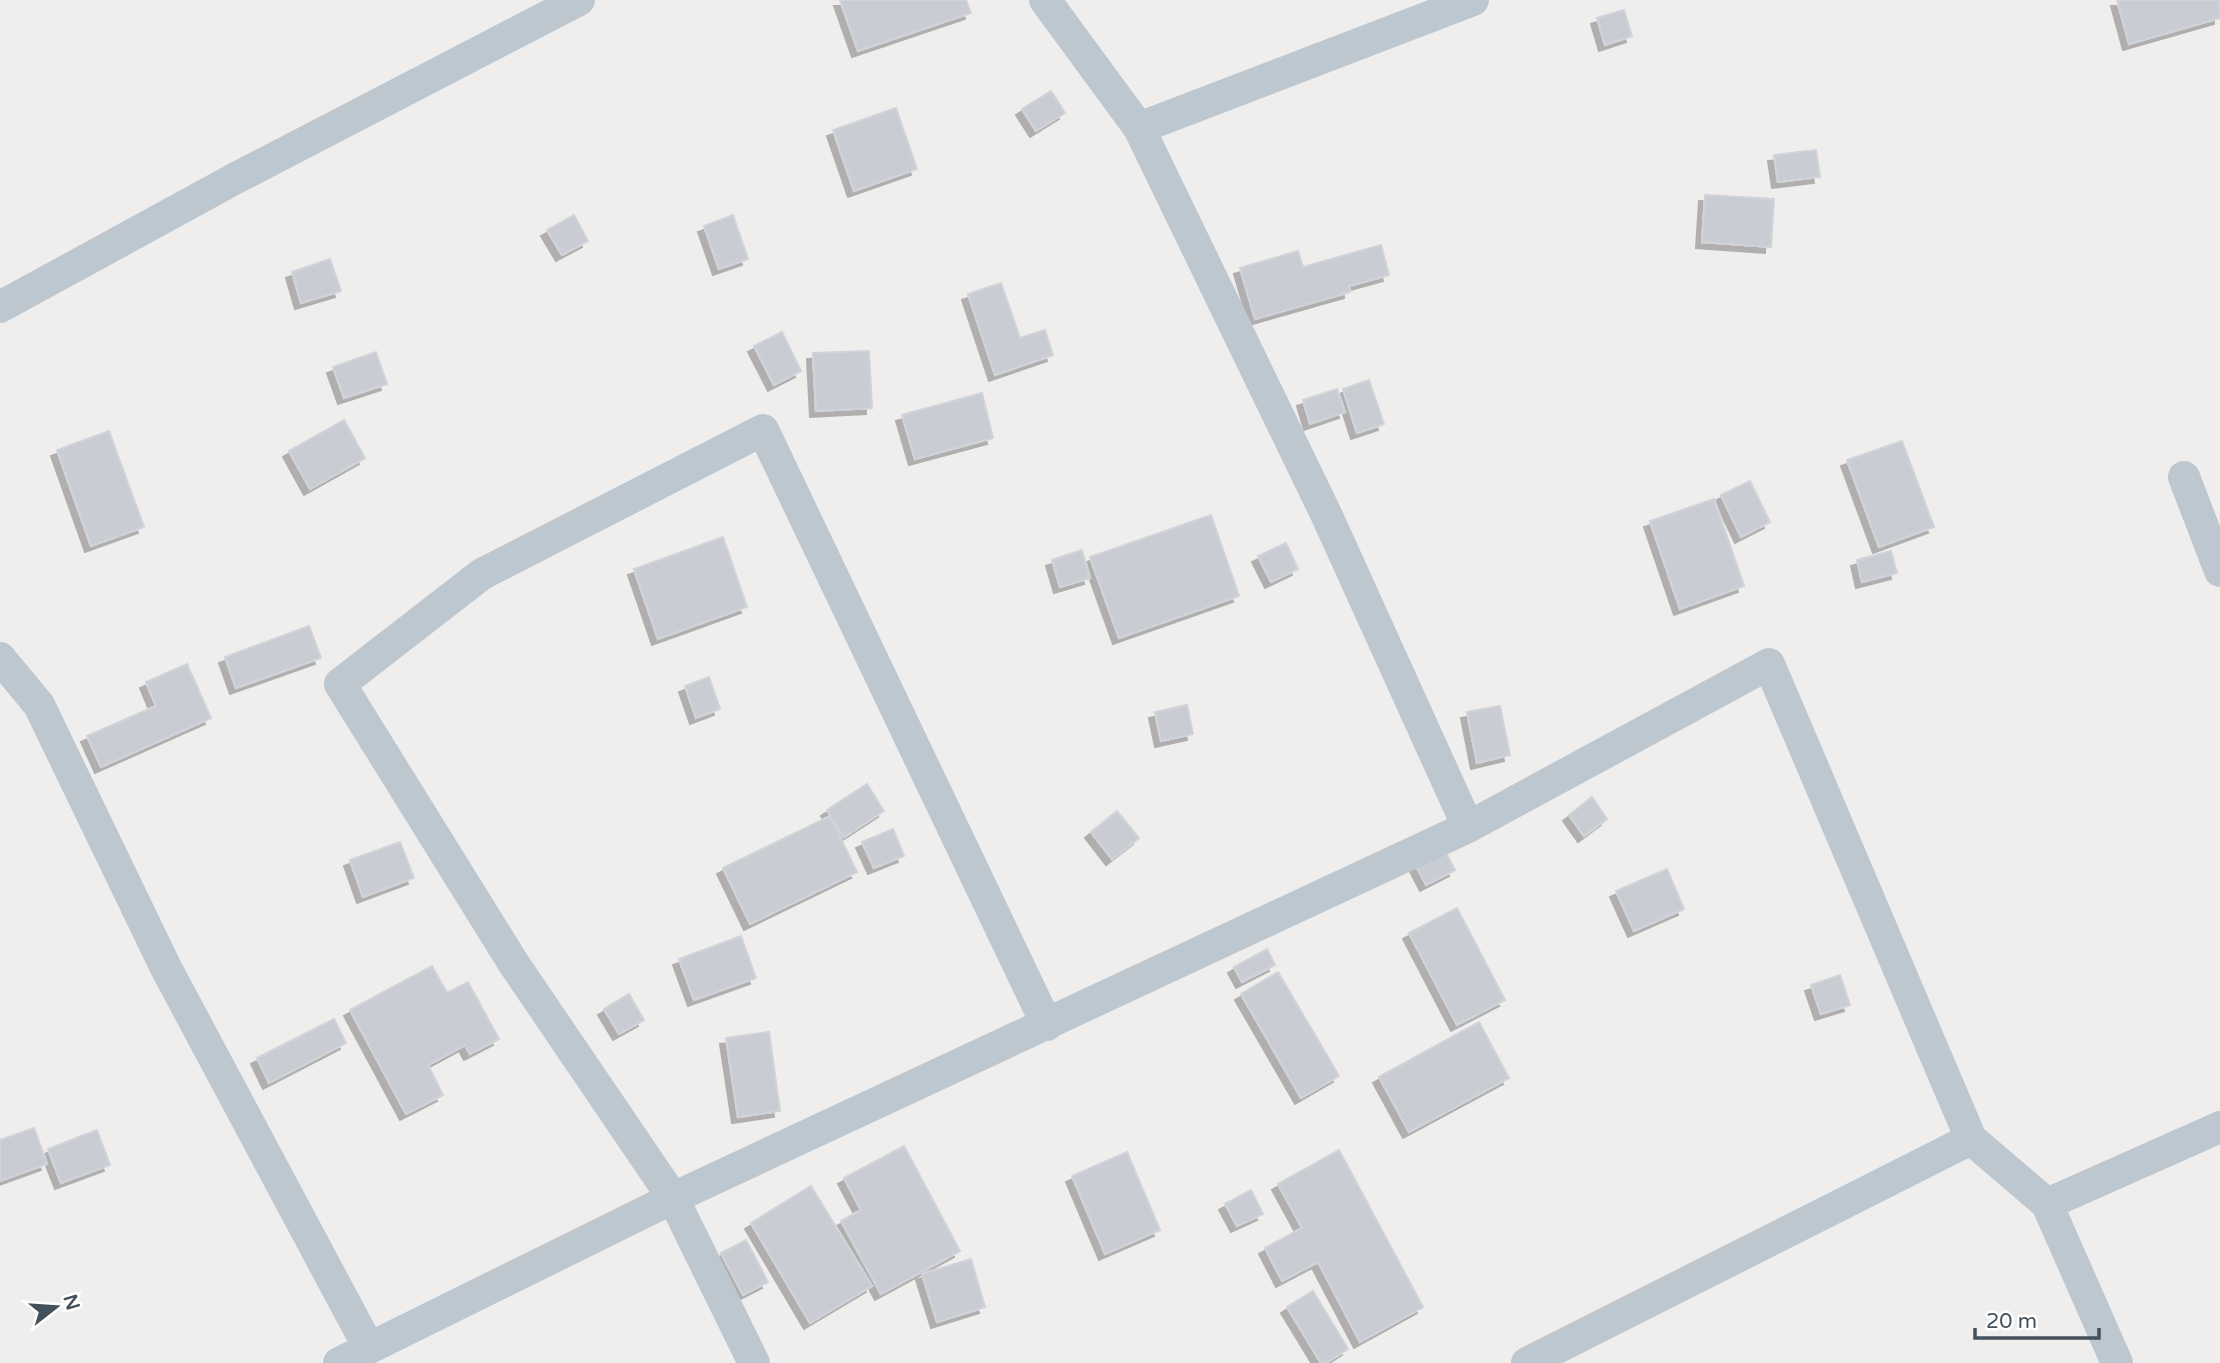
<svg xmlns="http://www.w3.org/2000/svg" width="2220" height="1363" font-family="'Varela Round',sans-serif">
	<defs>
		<filter id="shadow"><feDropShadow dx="-6" dy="6" stdDeviation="0" flood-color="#0004"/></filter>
	</defs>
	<rect width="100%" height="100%" fill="#f0eded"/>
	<path fill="#c9ccd2" stroke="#d0d3d9" stroke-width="2" filter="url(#shadow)" d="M840 0H966L971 13 858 51Z
		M2117 0H2220V18L2129 44Z
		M1624 10 1632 36 1605 45 1597 18Z
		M1051 91 1065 113 1036 131 1022 109Z
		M896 108 917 169 854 191 833 130Z
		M1816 150 1820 177 1778 182 1774 155Z
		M1705 195 1774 199 1771 247 1702 242Z
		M574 215 588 241 562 255 547 230Z
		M733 215 748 259 719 269 704 226Z
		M1381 245 1389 275 1349 286 1350 292 1255 319 1240 268 1298 251 1303 267Z
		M330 259 341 291 301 303 292 272Z
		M1001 283 1020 338 1045 330 1053 355 995 375 968 294Z
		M782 332 801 371 774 385 754 346Z
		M869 351 872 408 816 411 813 353Z
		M376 352 387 384 344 398 333 367Z
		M1369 380 1384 424 1357 433 1343 389Z
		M1337 389 1345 412 1310 424 1303 400Z
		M982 393 993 438 915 459 902 415Z
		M344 420 365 458 310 489 289 451Z
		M109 431 144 527 91 546 57 450Z
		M1902 441 1934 527 1879 547 1847 460Z
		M1750 481 1770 522 1741 537 1721 495Z
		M1714 499 1744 586 1680 609 1650 521Z
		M1211 515 1239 596 1119 638 1090 557Z
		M723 537 747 607 658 639 634 569Z
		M1286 543 1298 569 1271 582 1258 556Z
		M1082 550 1090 578 1060 587 1052 560Z
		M1891 551 1897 573 1862 582 1857 560Z
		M309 626 321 658 236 688 225 657Z
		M187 664 211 718 101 767 87 736 156 706 146 682Z
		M709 677 720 709 696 718 685 686Z
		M1187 705 1193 734 1161 741 1155 712Z
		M1500 706 1510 755 1477 763 1467 712Z
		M867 784 884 811 844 837 827 810Z
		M1592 797 1607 819 1584 836 1569 815Z
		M1117 811 1139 838 1112 859 1091 832Z
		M830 816 857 872 750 924 723 868Z
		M893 829 904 856 874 868 862 842Z
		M1440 841 1455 870 1426 885 1411 856Z
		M400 842 414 878 363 897 350 860Z
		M1667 869 1684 909 1634 931 1616 891Z
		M1457 908 1505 1000 1457 1025 1409 933Z
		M741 936 756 978 694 1000 679 959Z
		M1267 949 1275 965 1242 982 1234 967Z
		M432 966 447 993 468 982 499 1039 470 1054 465 1045 428 1065 443 1095 406 1114 350 1010Z
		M1278 972 1339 1076 1301 1098 1241 994Z
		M1840 975 1850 1005 1821 1014 1811 985Z
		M629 994 644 1020 619 1034 604 1009Z
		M334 1019 346 1043 269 1083 257 1058Z
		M1479 1022 1509 1078 1409 1132 1379 1077Z
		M769 1032 780 1111 738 1117 726 1038Z
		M34 1128 47 1164 0 1181V1140Z
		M97 1130 110 1165 61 1183 48 1149Z
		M904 1146 960 1251 881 1294 841 1221 861 1210 844 1178Z
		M1339 1150 1423 1307 1360 1342 1318 1262 1282 1281 1265 1248 1302 1228 1278 1184Z
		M1127 1152 1160 1230 1105 1254 1072 1176Z
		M811 1186 872 1286 810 1323 751 1223Z
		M1251 1190 1263 1214 1237 1226 1225 1204Z
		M746 1240 768 1282 743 1295 721 1253Z
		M971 1259 985 1307 937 1322 922 1274Z
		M1313 1291 1348 1349 1326 1363H1321L1287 1307Z"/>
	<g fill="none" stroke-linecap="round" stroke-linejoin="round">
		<path stroke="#bcc7d0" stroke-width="32" d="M1045 0 1139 128 1326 514 1468 827
			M1139 128 1473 0
			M0 307 236 178 579 0
			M2184 477 2220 571
			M0 658 39 705 166 968 369 1348
			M2047 1204 2220 1127
			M339 1363 673 1198 1468 827 1769 664 1971 1139 2047 1204 2117 1363
			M754 1363 673 1198 514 964 340 684 482 574 763 430 1047 1025
			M1527 1363 1971 1139"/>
	</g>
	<g transform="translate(56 1307) rotate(73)" stroke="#ffffff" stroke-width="5" paint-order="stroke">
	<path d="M0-5L12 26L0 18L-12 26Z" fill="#44505b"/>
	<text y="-10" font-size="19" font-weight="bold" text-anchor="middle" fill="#44505b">N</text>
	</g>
	<path d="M1975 1328v10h124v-10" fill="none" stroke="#44505b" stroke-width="3.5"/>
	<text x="1986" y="1328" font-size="21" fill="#44505b" stroke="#ffffff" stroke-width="5" paint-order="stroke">20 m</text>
</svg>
